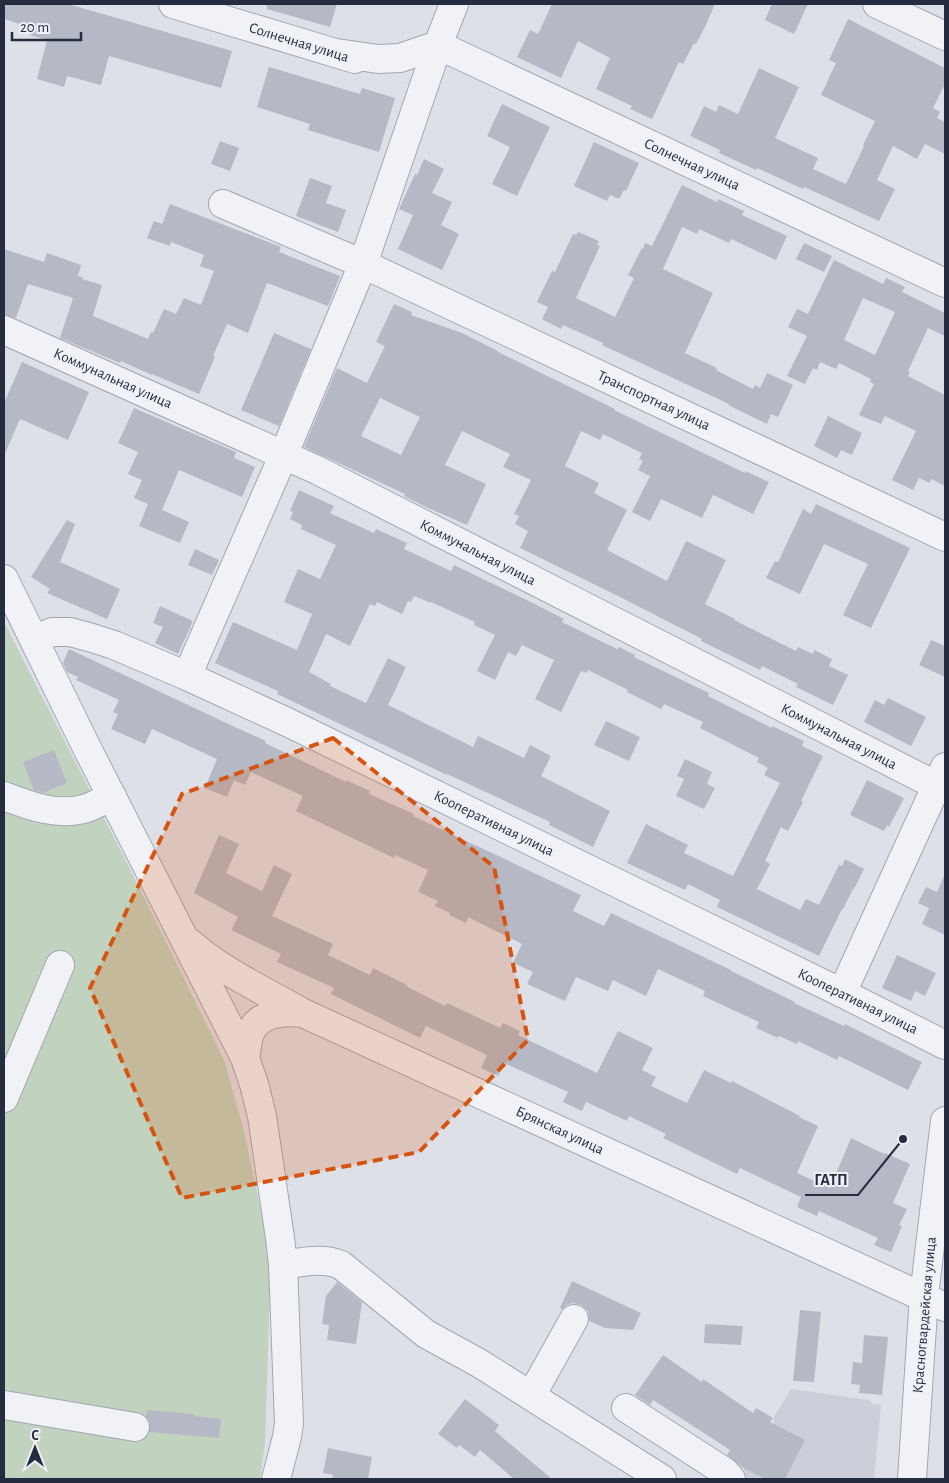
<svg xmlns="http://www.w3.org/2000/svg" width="949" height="1483" font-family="'Alegreya Sans',sans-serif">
	<rect width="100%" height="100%" fill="#dee0e8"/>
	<path fill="#cccfda" d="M791 1389 869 1400 873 1404 881 1405 874 1479H745L744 1469 774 1421V1417Z"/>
	<path fill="#c1d2be" d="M4 622 129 867 224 1060 243 1127 271 1257 265 1443 260 1479H4Z"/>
	<path fill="#b5b9c5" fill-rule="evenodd" d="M4 4H68L232 51 221 88 109 56 101 85 67 76 64 87 37 79 47 40 30 35 32 28 4 19Z
		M267 4H337L330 27 267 9Z
		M552 4H715L706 25 696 44 694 43 683 64 679 62 652 119 630 109 632 106 596 89 610 58 578 41 561 78 517 57 530 30 538 34Z
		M772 4H808L794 34 765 20Z
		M848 19 945 68V84L933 108 940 112 937 118 945 122V154L925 144 917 159 893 146 877 180 895 189 879 221 804 187 803 189 757 168 756 170 719 153 720 150 690 136 704 106 716 112 719 105 738 114 759 68 799 87 775 138 818 158 813 169 846 184 864 146 863 145 875 121 821 95 836 63 829 60Z
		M269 67 360 94 362 88 395 98 379 152 308 130 310 124 257 107Z
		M502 104 550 127 517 196 492 184 510 147 487 136Z
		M220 141 239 148 230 171 211 164Z
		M594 142 639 163 626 191 624 190 619 199 610 195 607 201 574 186Z
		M424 159 444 169 432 193 452 202 441 225 459 234 442 270 398 249 413 215 399 209 415 174 417 175Z
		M310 178 332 186 326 203 346 210 338 232 296 216Z
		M682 185 717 202 718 199 744 211 742 215 787 236 776 260 731 239 729 243 699 229 697 234 682 227 663 269 713 293 685 353 717 368 716 370 753 389 755 385 760 388 767 373 793 385 778 417 771 414 767 424 728 405 729 404 602 345 603 343 563 325 561 329 542 319 548 307 537 302 552 271 555 272 573 234 576 235 578 232 599 241 597 245 600 246 576 298 615 317 634 278 628 275 642 248 643 249 645 243 652 246Z
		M170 204 281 247 279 252 340 276 328 306 267 283 248 333 227 324 213 356 215 357 199 394 152 374V375L121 361 120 363 60 338 73 298 28 284 16 318 4 315V249L44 262 47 253 81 265 78 276 83 277 82 279 102 285 93 316 148 339 151 332 153 333 164 309 176 314 184 298 201 305 214 271 200 266 204 255 171 242 170 246 147 238 154 221 162 224Z
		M804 243 832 256 824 272 796 259Z
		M834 260 883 284 886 278 905 287 902 292 945 313V336L928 328 908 371 910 372 908 376 945 395V486L931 479 930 483 919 478 913 490 892 480 916 431 885 416 881 424 859 415 874 384 870 382 871 379 839 363 836 369 820 362 817 370 813 368 805 384 787 376 807 336 788 327 797 309 808 314ZM863 298 895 312 875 355 844 340Z
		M394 304 412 312 411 315 462 333 498 351V352L615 409 614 410 745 473V471L769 482 753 514 713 495 702 518 661 499 650 521 632 512 650 476 638 470 643 461 639 459 642 453 603 434 600 440 581 431 565 466 599 483 594 493 627 510 607 550 667 581 686 541 726 560 705 604 735 619 734 620 796 651 798 647 813 654 814 650 832 659 829 666 848 675 833 705 796 687 798 684 762 666 760 670 701 641 702 639 616 595 520 548 528 531 515 524 519 516 514 514 531 480 503 467 510 454 462 431 445 465 486 484 467 525 426 507 404 496 405 494 304 447 337 368 367 383 385 346 376 342ZM380 398 420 417 401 455 361 436Z
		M274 333 311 349 279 426 241 410Z
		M22 362 89 392 68 440 20 419 4 456V403Z
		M134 408 236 452 234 458 255 467 242 497 179 470 162 510 189 522 180 543 139 526 148 504 134 498 142 480 128 474 138 452 118 443Z
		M828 416 862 433 852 455 841 450 837 458 814 446Z
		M299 490 334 506 330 513 374 533 376 529 407 543 404 549 451 571 454 565 531 602 564 619 562 622 617 649 619 647 635 655 634 657 709 693 708 696 772 728V726L804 741 802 746 823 756 801 801 803 802 788 831 781 827 765 861 770 864 757 889 800 910 806 899 819 905 839 865 842 866 845 859 864 869 854 889H853L843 909H842L819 956 717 907 720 900 688 884 685 890 627 863 646 824 688 845 684 853 733 876 780 783 764 775 768 768 757 762 759 758 700 728 703 722 664 704 661 709 627 692 628 690 588 670 587 673 581 671 561 712 535 699 554 660 522 645 516 656 508 652 495 680 477 671 495 635 474 625 475 622 431 602V603L414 596 411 602 408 601 402 614 377 602 375 606 370 604 350 646 326 634 309 672 331 684 330 686 366 703 388 658 406 667 388 705 473 747 478 736 524 758 530 745 551 756 541 776 610 811 593 847 549 825 550 822 447 774V775L277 694 278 691 215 663 233 622 297 650 312 614 284 602 298 569 320 579 336 545 301 529 302 525 290 519 293 512 290 511Z
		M816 504 910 548 871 628 843 615 868 564 824 544 800 594 766 578 775 561 778 562 803 509 811 514Z
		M67 520 75 524 60 562 120 589 107 619 47 593 50 589 31 577Z
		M195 549 219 560 212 575 188 565Z
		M160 606 193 621 178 654 155 643 163 627 153 623Z
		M931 640 945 646V677L919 665Z
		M69 649 237 728 266 741 265 743 346 782V780L370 791 369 794 414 814 413 816 581 895 573 911 604 926 611 913 731 970V971L795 1002 794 1003 844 1026 845 1024 922 1062 908 1090 839 1056 837 1060 798 1041 797 1044 779 1036 778 1038 756 1028 759 1022 703 996 705 991 658 969 646 996 613 980 608 991 576 977 565 1001 527 984 533 972 513 963 522 944 468 917 466 923 449 915 450 913 435 906 438 901 418 892 428 870 395 855 394 858 296 811 303 796 251 772 245 785 234 780 227 797 205 788 217 759 152 729 145 744 111 729 118 714 113 712 119 700 76 680 78 677 67 672 63 663Z
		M888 698 926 717 911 746 864 722 875 700 884 705Z
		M606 721 640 737 629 761 594 745Z
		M54 750 67 783 43 793 34 790 23 762Z
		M685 759 712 772 707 784 715 788 704 809 676 796 684 779 677 776Z
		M867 780 904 798 889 827 887 825 884 831 850 815Z
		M219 835 239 844 226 873 262 891 274 865 292 874 272 916 333 944 328 955 370 975 373 968 407 985 406 986 445 1006 447 1003 500 1028 503 1023 520 1031 518 1035 597 1073 618 1031 653 1048 642 1070 656 1077 651 1086 687 1103 704 1070 731 1083 732 1081 800 1116 799 1117 818 1126 797 1173 830 1188 851 1138 884 1154 885 1153 910 1164 893 1203 907 1209 899 1225 902 1226 891 1252 874 1245 878 1238 819 1211 817 1216 797 1207 801 1197 740 1168 737 1174 663 1138 666 1134 629 1116 627 1121 586 1102 582 1111 563 1102 568 1092 504 1063 498 1076 481 1068 487 1055 426 1026 420 1038 331 994 334 988 277 962 281 954 231 930 238 917 194 893Z
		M945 874V935L922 924 929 908 918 903 926 887 937 892Z
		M897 955 936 973 925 996 915 991 911 1001 882 988Z
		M572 1281 641 1313 633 1330 605 1328 589 1321 588 1311 581 1305 573 1303 566 1305 563 1309 560 1308Z
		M337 1282 362 1302 356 1344 327 1340 329 1325 322 1324 326 1296Z
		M800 1310 821 1312 814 1382 793 1381Z
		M705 1324 743 1326 741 1345 704 1343Z
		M864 1335 888 1337 882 1395 859 1393 860 1385 851 1384 853 1362 862 1363Z
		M663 1355 702 1382 703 1379 753 1413 756 1408 773 1418 770 1422 805 1440 785 1479H766L743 1468 727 1455 730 1450 653 1400 650 1405 635 1395Z
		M465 1399 499 1425 495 1431 552 1479H514L480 1450 475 1457 459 1445 457 1448 438 1434Z
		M147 1410 194 1414V1416L221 1419 219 1438 149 1432 150 1422 146 1416Z
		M328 1448 372 1457 368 1479H332L333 1475 323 1473Z"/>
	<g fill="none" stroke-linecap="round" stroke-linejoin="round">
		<g stroke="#a3a6b2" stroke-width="30">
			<path id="minor" d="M173 4 355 59
				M877 4 945 36
				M337 53 378 59 400 58 438 45 945 283
				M223 204 363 264 945 537
				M4 330 317 470 945 790
				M4 579 86 746 245 1058 254 1084 262 1116 280 1238 283 1265 289 1423 287 1437 276 1479
				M34 640 52 632H70L89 637 114 645 187 676 287 722 842 993 945 1045
				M187 676 284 454 363 264 438 45 454 4
				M4 796C30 806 59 817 87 808 95 805 104 800 112 796
				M190 943C223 972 265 991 303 1013L945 1307
				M842 993 945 767
				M245 1058C247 1050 247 1039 251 1031 261 1012 284 1011 303 1013
				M4 1098 60 965
				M283 1265C303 1262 322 1257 341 1265L426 1334 479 1363 662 1479
				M531 1396 574 1319
				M4 1405 135 1427
				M626 1408 725 1472 731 1479
				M912 1479 924 1296 945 1121"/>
		</g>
		<use href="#minor" stroke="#f1f2f6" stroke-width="28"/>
	</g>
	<path fill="#d55411" fill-opacity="0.2" stroke="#d55411" stroke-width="4" stroke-dasharray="10 6" stroke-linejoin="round" d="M333 738 494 867 528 1040 419 1152 182 1198 90 988 182 794Z"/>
	<g text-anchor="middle" stroke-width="4" stroke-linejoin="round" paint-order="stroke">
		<g font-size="15" fill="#262c3f" stroke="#edf0f6">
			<text transform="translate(299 42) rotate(17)" y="5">Солнечная улица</text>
			<text transform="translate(692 164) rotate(25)" y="5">Солнечная улица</text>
			<text transform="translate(113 378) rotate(24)" y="5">Коммунальная улица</text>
			<text transform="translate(654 400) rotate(25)" y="5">Транспортная улица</text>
			<text transform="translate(478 552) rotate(27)" y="5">Коммунальная улица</text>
			<text transform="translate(839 736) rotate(27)" y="5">Коммунальная улица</text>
			<text transform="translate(494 823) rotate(26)" y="5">Кооперативная улица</text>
			<text transform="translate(858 1001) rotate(26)" y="5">Кооперативная улица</text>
			<text transform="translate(560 1130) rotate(25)" y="5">Брянская улица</text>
			<text transform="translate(924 1315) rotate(-85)" y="5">Красногвардейская улица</text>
		</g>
	</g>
	<path fill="none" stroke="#262c3f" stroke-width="2" d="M903 1139L858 1195H805"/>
	<circle fill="#262c3f" stroke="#edf0f6" stroke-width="2" cx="903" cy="1139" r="5"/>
	<g font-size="16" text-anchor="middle" font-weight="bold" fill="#262c3f" stroke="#edf0f6" stroke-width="4" stroke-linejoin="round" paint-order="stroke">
		<text x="831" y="1185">ГАТП</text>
	</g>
	<rect width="949" height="1483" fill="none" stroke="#262c3f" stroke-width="10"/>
	<g transform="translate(35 1448)" stroke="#edf0f6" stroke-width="4" paint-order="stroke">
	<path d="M0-4L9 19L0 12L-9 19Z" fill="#262c3f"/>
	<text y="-8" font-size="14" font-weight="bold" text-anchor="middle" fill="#262c3f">С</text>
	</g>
	<path d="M12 32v8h69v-8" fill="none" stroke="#262c3f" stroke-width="2.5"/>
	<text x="20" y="32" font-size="15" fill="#262c3f" stroke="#edf0f6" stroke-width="4" paint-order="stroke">20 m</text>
</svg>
